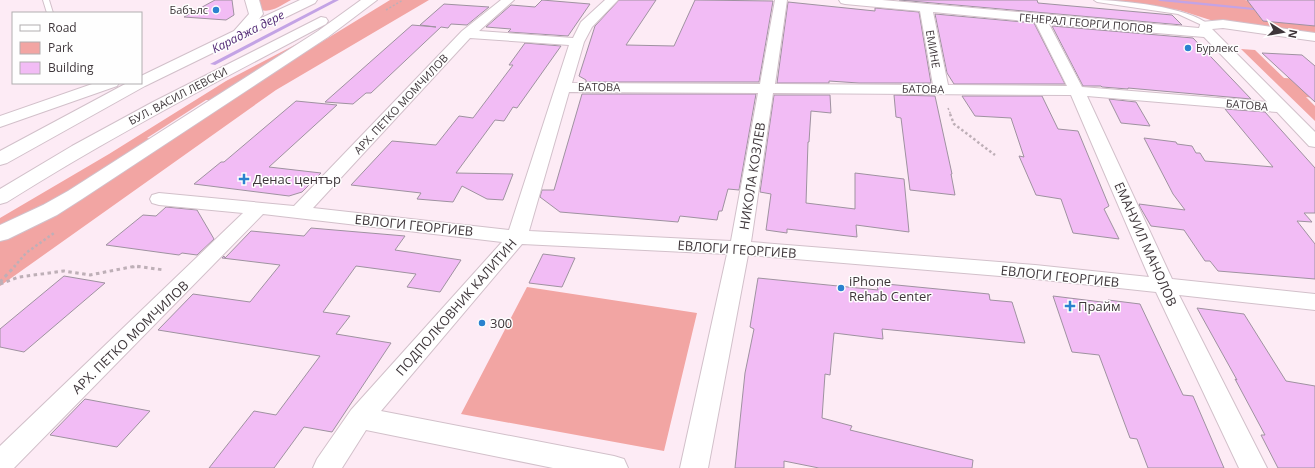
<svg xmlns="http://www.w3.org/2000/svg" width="1315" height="468" font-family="'Open Sans',sans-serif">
	<rect width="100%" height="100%" fill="#fdebf5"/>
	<path fill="#f2a5a3" d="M257 0H291C281 5 272 13 261 10Z
		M390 0H429L276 90 0 286V239Z
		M1097 0H1245L1269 6 1315 10V37L1223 24 1179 10 1144 7Z
		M310 37 210 100H206L147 138 151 139 39 209 0 228V218L109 154 226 81Z
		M1241 49 1255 50 1284 78 1315 80V98L1306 97 1315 106V121Z
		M527 287 697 313 664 451 461 414Z"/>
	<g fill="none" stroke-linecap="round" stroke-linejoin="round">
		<path fill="#c3a3e5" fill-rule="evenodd" d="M333 0H339L215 65 210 64Z
			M1158 0H1175L1264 9 1266 10 1264 11 1160 1Z"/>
	</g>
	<path fill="#f2bcf5" stroke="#9f92a0" d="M215 0H232L234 15 226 20 184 17Z
		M542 0 590 4 568 36 508 32 511 29 486 27 511 5 535 7Z
		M619 0H656L626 45 674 46 695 0 773 1 759 82H586V80L579 76 595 26Z
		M899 0H1037L1038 3 1172 15 1182 25Z
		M1247 0H1315V26L1263 21Z
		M788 2 875 11V8L919 12 931 83H859L829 81V83H777Z
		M444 4 489 7 467 25 451 24 448 28 441 27 371 93H366L353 104 325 102 412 25 436 27 420 25Z
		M935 14 1034 23 1065 84H954L947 73Z
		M1052 26 1193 38 1251 99 1128 88V89L1102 87 1101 86H1083Z
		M525 43 561 46 517 108 513 107 504 121 495 120 456 173 513 174 503 200 487 199 462 186 453 202 417 199 421 193 351 185 392 141 436 145 459 116 473 118 513 65H509Z
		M1262 53 1302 55 1315 66V102Z
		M582 94H756L739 190 728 189 722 211H719L717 220 680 216 678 222 560 212 540 197 542 190H554Z
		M774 95H830L831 113 811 111 809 142H808L806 203 855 209V173L904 179 909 232 856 225 857 237 787 229V233L766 230 771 194 760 192Z
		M894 95 935 96 952 174H951L955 195 910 190 901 118 896 117Z
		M962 96H1042L1058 129 1078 131 1109 206 1104 209 1119 239 1073 233 1061 199 1036 195 1019 156 1024 157 1011 118 975 116Z
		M1109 99 1136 102 1150 126 1121 123Z
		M296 101 337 105 269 167 321 173 302 192 289 196 194 184 221 162H224Z
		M1225 109 1265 112 1315 168V213H1304L1312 222 1297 221 1315 244V279L1218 271 1210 261H1205L1184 230 1151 226 1140 207 1139 204 1185 210 1173 194 1144 138 1176 142 1177 144 1192 146 1196 153H1200L1205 161 1273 167Z
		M166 207 197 210 214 239 197 255 182 253 179 255 106 245 143 215 156 216Z
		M311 228 405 236 395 250 461 260 440 292 407 287 416 274 356 266 323 312 350 316 336 334 391 343 332 432 304 427 274 468H209L254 411 276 415 320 356 158 330 193 294 250 302 280 265 222 258 224 256 225 258 251 231 304 236Z
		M543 254 575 258 562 287 529 283Z
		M64 276 105 283 24 352 0 347V329Z
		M758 278 878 290 876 283 989 294 990 300 1012 302 1025 343 882 329 883 339 834 333 830 375 825 374 822 418 852 426 850 430 973 460 972 468H819L784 461V468H735L745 373 754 329 750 327Z
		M1053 296 1110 303 1108 300 1140 304 1183 395 1193 396 1224 468H1148L1137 439 1130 438 1099 355 1072 352Z
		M1197 308 1244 314 1286 381 1315 386V468H1278L1261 435H1265L1235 379 1237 380Z
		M85 399 150 411 117 447 50 435Z"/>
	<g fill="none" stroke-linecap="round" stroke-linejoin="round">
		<g stroke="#d2c0ca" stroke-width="2">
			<path id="service" d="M43 0H49L53 13H47Z
				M1094 0C1121 0 1189 7 1209 25L1204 26 1178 14 1097 2Z"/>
		</g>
		<g stroke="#d2c0ca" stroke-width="2">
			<path id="minor" d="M501 0H514L479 31 573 38 581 22 605 0H618L592 27 584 42 572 83 760 84 775 0H787L775 84 933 85 920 11 845 4 841 3 839 0H882L1199 28 1201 22 1223 20 1315 33V41L1223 28 1212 29 1315 132V147L1309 146 1277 112 1087 96 1172 279 1315 294V310L1179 295 1267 468H1239L1156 292 1035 279 748 255 708 468H680L727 254 522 244 381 411 614 456 624 459 628 468H553L366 430 342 468H313L317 459 351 410 502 242 263 214 14 468H0V446L243 213 159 205 152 203 150 199 152 195 159 193 294 206 462 31ZM933 12 1035 22 1067 86 948 85ZM1049 24 1204 37 1267 102 1082 87ZM470 38 569 45 509 230 313 208ZM569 92 758 93 731 241 529 231ZM773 93 1071 95 1149 277 1035 265 751 242Z"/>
		</g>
		<g stroke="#d2c0ca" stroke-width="2">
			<path id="trunk" d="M245 0H259L263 14 259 19 300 0H317L315 3 145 86 7 163 0 165V151L127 83H141V76L234 31 249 14Z
				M361 0H377L328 37 82 199 57 215 8 239 0 241V225L43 205 68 191 318 31Z
				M321 17 326 18 328 21 326 24C218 81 110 137 7 202L0 204V189L72 146 153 102Z
				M95 83H119L117 86 0 127V116Z"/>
		</g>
		<path stroke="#beafb7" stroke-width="1.5" stroke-dasharray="2 2" stroke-linecap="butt" d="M386 10 403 0
			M948 108 951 115"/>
		<path stroke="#beafb7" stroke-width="2.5" stroke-dasharray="2.5 2.5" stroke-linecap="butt" d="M950 114 954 124 995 155
			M14 267 26 253 54 233
			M132 267H141"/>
		<path stroke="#beafb7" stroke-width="3" stroke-dasharray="3.5 3.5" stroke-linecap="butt" d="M0 282 15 266
			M0 284 19 277 64 271 90 275 136 266 164 270"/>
		<use href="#service" fill="#fff" fill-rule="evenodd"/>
		<use href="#minor" fill="#fff" fill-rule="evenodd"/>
		<use href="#trunk" fill="#fff" fill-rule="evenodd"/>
	</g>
	<g fill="#2a82cf" stroke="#fefefe" stroke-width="1.5">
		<circle cx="216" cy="10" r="4"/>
		<circle cx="1188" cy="48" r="4"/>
		<path d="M242 173h4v4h4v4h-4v4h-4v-4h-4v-4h4z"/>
		<circle cx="841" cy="288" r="4"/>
		<path d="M1068 300h4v4h4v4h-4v4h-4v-4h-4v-4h4z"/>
		<circle cx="482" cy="323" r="4"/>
	</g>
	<g text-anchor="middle" stroke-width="3" stroke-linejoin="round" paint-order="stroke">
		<g font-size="11" fill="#3e363a" stroke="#fefefe" text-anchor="end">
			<text x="208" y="14">Бабълс</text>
			<text x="1196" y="52" text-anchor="start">Бурлекс</text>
		</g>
		<g font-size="11" fill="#3e363a" stroke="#fefefe">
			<text transform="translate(1086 23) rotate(5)" y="4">ГЕНЕРАЛ ГЕОРГИ ПОПОВ</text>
			<text transform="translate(933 49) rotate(80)" y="4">ЕМИНЕ</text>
			<text transform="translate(599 87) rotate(1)" y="4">БАТОВА</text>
			<text transform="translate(923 89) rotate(1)" y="4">БАТОВА</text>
			<text transform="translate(178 96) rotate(-28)" y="4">БУЛ. ВАСИЛ ЛЕВСКИ</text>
			<text transform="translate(401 104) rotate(-47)" y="4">АРХ. ПЕТКО МОМЧИЛОВ</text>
			<text transform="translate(1247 105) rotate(5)" y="4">БАТОВА</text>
		</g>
		<g font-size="12" font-style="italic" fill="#532a76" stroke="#fefefe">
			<text transform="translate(248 32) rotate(-27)" y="4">Караджа дере</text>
		</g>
		<g font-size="13" fill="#3e363a" stroke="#fefefe">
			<text transform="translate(752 176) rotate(-81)" y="5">НИКОЛА КОЗЛЕВ</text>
			<text transform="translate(414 225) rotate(6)" y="5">ЕВЛОГИ ГЕОРГИЕВ</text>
			<text transform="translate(1146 244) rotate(66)" y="5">ЕМАНУИЛ МАНОЛОВ</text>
			<text transform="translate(737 249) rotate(4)" y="5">ЕВЛОГИ ГЕОРГИЕВ</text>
			<text transform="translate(1060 276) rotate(6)" y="5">ЕВЛОГИ ГЕОРГИЕВ</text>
			<text transform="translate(456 307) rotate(-49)" y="5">ПОДПОЛКОВНИК КАЛИТИН</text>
			<text transform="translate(130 337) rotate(-44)" y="5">АРХ. ПЕТКО МОМЧИЛОВ</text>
		</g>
		<g font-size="13" fill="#3e363a" stroke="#fefefe" text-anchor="start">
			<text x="253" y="184">Денас център</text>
			<text x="849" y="286">iPhone<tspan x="849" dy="15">Rehab Center</tspan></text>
			<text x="1078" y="311">Прайм</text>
			<text x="490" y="328">300</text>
		</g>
	</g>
	<rect x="12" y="12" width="130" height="72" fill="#fefefe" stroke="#b1aeb0"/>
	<rect x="20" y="25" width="20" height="6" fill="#ffffff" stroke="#b1aeb0"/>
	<text x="48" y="32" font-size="12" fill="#3e363a">Road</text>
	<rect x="20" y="42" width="20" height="12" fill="#f2a5a3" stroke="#b1aeb0"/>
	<text x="48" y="52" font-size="12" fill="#3e363a">Park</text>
	<rect x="20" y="62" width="20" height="12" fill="#f2bcf5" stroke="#b1aeb0"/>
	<text x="48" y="72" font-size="12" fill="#3e363a">Building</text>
	<g transform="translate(1283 32) rotate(101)" stroke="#fefefe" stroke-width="3" paint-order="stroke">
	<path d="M0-3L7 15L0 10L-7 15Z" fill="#3e363a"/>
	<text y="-6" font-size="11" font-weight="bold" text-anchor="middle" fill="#3e363a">N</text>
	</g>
</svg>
